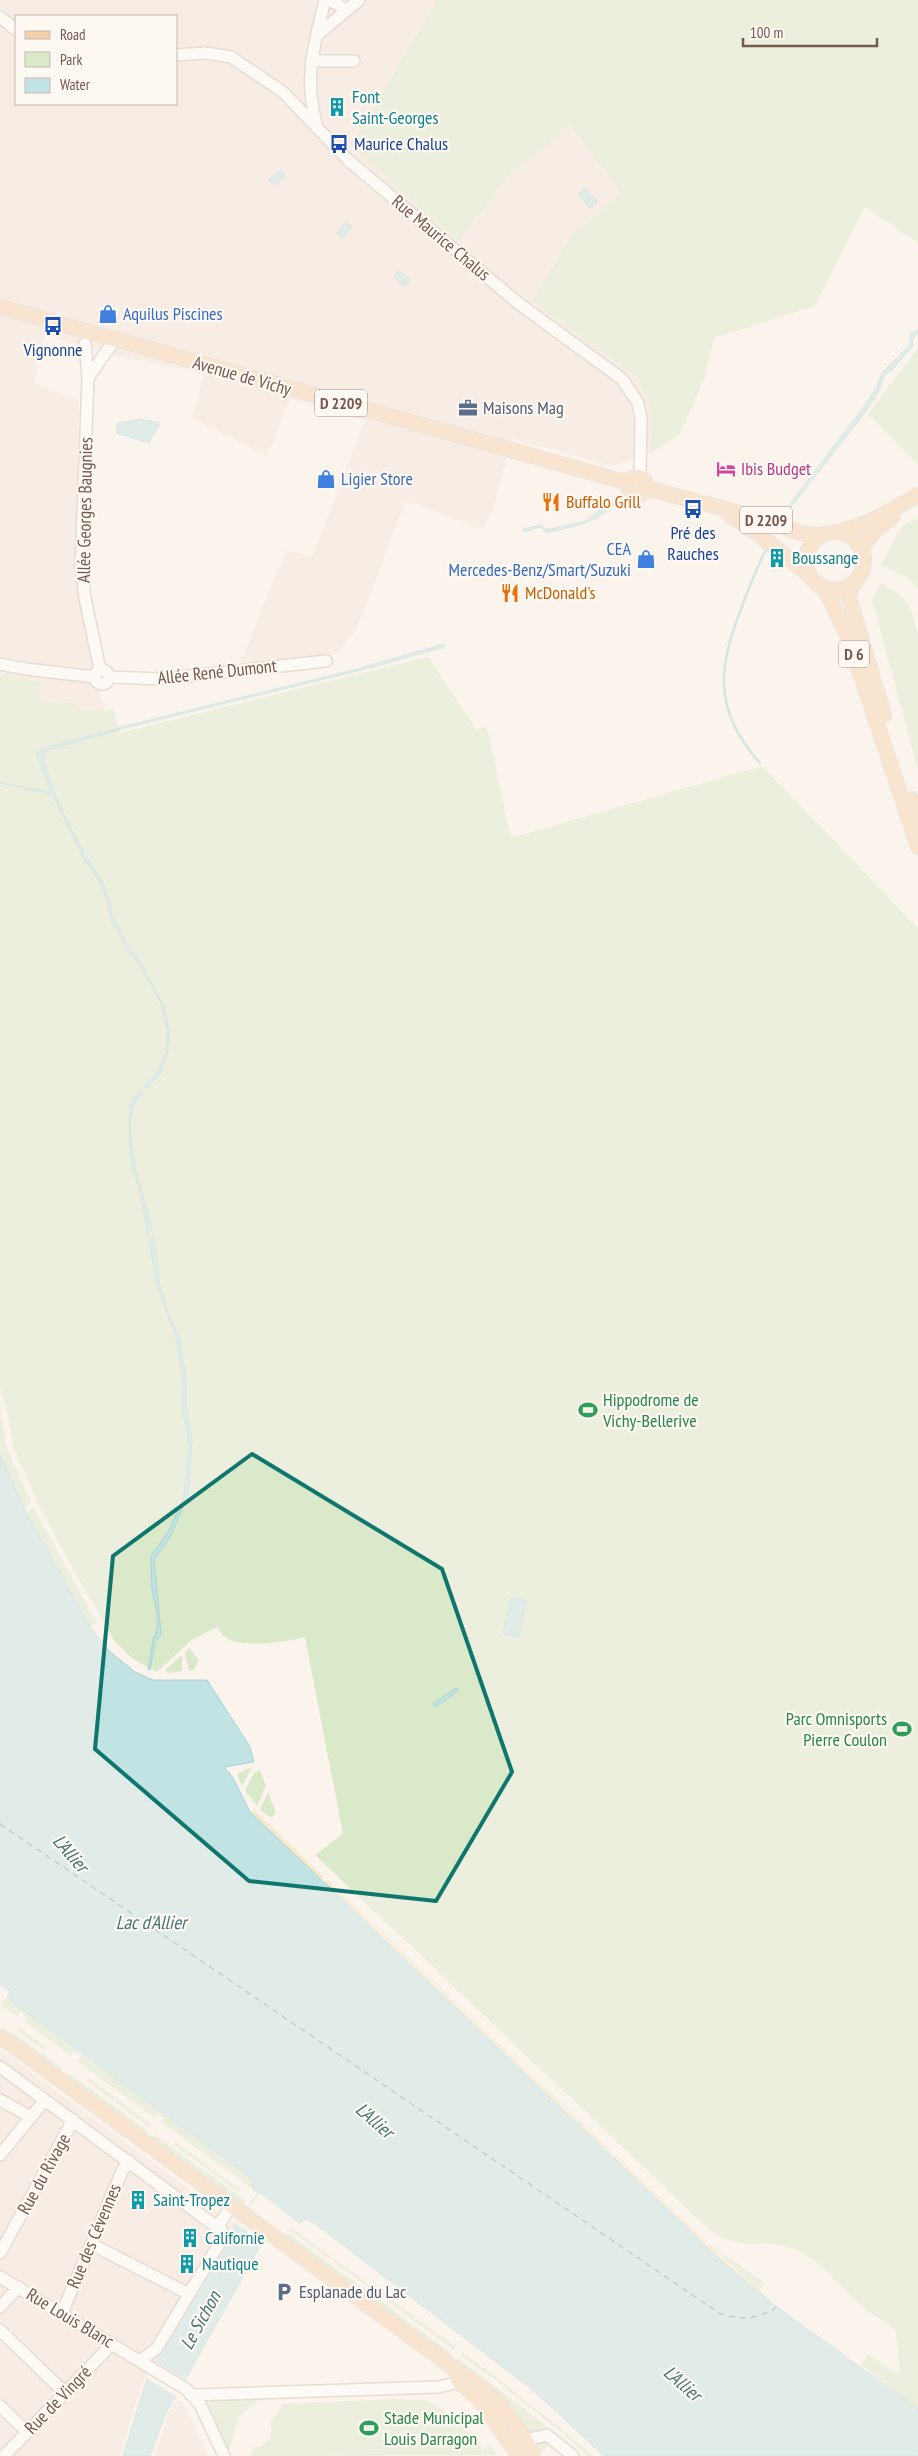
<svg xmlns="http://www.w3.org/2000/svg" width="918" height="2456" font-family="'PT Sans Narrow',sans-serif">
	<rect width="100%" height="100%" fill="#fbf4ec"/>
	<path fill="#f2e5db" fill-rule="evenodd" d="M0 0H437L351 146 458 242 510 174 569 125 623 193 574 233 624 367 638 379 650 406 651 453 614 466 512 439 492 513 482 529 406 501 357 628 338 653 239 665 287 549 311 558 365 421 290 399 267 456 192 418 204 374 117 356 44 335 34 383 79 401 75 573 104 711 77 709 72 703 39 701 41 682 0 674ZM16 16H176V104H16Z
		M0 2049 236 2224 171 2338 146 2378H144L120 2456H0Z
		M178 2399 183 2403 209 2456H155L168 2414Z"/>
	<path fill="#dae9ca" d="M437 0H918V243L865 207 815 306 714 338 704 379 680 434 651 453 650 406 638 379 532 301 574 233 622 193 570 126 510 174 458 242 351 146Z
		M918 348V465L868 414Z
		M918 518V588L906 577 881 565 902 526Z
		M881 583C908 598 911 604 918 634V770L872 600Z
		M428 657 476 729 487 727 511 838 762 766 918 928V2409L861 2365 868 2354 900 2376 896 2331C886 2322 875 2316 865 2309 839 2288 819 2254 784 2246 756 2239 740 2251 711 2231L315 1855 343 1834 305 1637C286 1642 246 1648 228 1639 224 1637 220 1631 217 1627L190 1641 157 1672 133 1659 115 1642 65 1555 38 1503 13 1447 8 1416 0 1386V674L42 682 39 701 72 703 77 709 104 711 114 709 119 733Z
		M0 1402 7 1449 32 1504 24 1508 0 1455Z
		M34 1508 97 1623 90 1628 26 1512Z
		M189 1648 199 1660 194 1670 189 1671 185 1653Z
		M182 1655V1671L167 1673 166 1669Z
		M252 1767 242 1786 237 1774Z
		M260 1770 266 1786 257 1806 245 1791 254 1773Z
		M268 1792 276 1813 271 1818 260 1810Z
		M7 1997 89 2061 120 2081 246 2174 254 2182 253 2189 162 2123 165 2118 159 2114 155 2118 77 2061 81 2056 75 2052 71 2056 24 2021 27 2017 21 2012 17 2016 1 2005Z
		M19 2028 46 2047 44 2050 17 2030Z
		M15 2034 62 2068 57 2075 10 2041Z
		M69 2073 147 2130 142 2137 63 2080Z
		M89 2078 116 2098 114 2101 87 2081Z
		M117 2099 151 2124 149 2127 115 2102Z
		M154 2134 246 2201 240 2209 148 2142Z
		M176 2142 211 2168 210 2171 174 2145Z
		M212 2169 240 2189 238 2192 211 2172Z
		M292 2228 332 2257 330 2259 290 2230Z
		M288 2233 451 2353 446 2360 283 2240Z
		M709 2244 765 2283 760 2290Z
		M333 2258 374 2288 372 2290 331 2260Z
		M375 2288 415 2317 413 2320 373 2291Z
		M416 2318 456 2347 454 2350 414 2321Z
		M462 2352 504 2383 502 2385 460 2355Z
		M458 2358 558 2435 556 2437 547 2431 529 2433 453 2365Z
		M505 2384 564 2431 562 2433 503 2386Z
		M262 2397 239 2417 228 2455 206 2409 211 2400Z
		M394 2399C403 2400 413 2399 422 2400 445 2405 470 2432 483 2450L490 2445 497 2455 251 2456 253 2448 256 2446 258 2448C269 2442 275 2433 269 2422L272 2421 283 2404Z
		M565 2432 593 2456H588L563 2434Z
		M547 2440 552 2441 539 2455 534 2444Z"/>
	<path fill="#f7e8ca" d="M254 1810 324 1877 321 1880 251 1813Z
		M327 1880 410 1958 406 1962 324 1883Z
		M413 1961 526 2069 523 2073 409 1965Z
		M529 2072 613 2152 609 2155 526 2076Z
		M616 2155 726 2260 760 2290 758 2293 723 2262 613 2158Z"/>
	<path fill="#c1e3e4" stroke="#a8d3d5" d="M280 170 285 176 275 186 269 180Z
		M585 188 597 202 590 208 579 194Z
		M346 222 352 227 343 238 337 233Z
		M399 271 410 280 405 287 394 277Z
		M918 330V333L913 338 912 347 892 370 884 375 880 389 865 413 785 514H782L863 408 877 386 882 373 910 345V334Z
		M141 419 160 423 149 443 117 433V423Z
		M618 497C610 519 569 529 547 532L540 527 524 532 523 529 541 525 545 529H551L585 521Z
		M444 644V647L377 666 117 730V728L357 669Z
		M107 731 108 733 48 750 42 758 59 805 87 858 101 880 110 901 112 916 128 945 140 961 165 1009 169 1032 168 1051 161 1072 147 1088 144 1086 159 1070 167 1050V1030L162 1005 140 965 126 947 110 917 108 901 98 879 84 859 52 794 0 783 51 792 37 753 45 748Z
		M140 1090 143 1092C140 1096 136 1100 134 1105 121 1135 145 1199 152 1230L148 1234 139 1188 132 1168 129 1138 130 1104Z
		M153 1236 160 1286 167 1311 179 1335 186 1380V1407L192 1441 188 1495 171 1535 154 1560 161 1634 155 1642 150 1670 148 1669 153 1640 157 1630V1612L152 1590 151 1556 168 1532 184 1497 189 1444 182 1408 183 1378 176 1337 156 1282 149 1241Z
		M0 1455 26 1512 90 1627 109 1651 135 1672 153 1680H207L250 1747 254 1762 224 1767 233 1778 250 1812 723 2262 777 2307 918 2409V2456H604L534 2391 313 2222 306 2219 299 2223 285 2212 262 2243 165 2415 150 2456H123L148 2375 236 2224 258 2193 253 2189 254 2182 246 2174 35 2019 7 1997 11 1992 0 1984Z
		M511 1598 526 1601 519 1637 503 1634Z
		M456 1688 458 1691 435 1707 433 1704Z"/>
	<path fill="#fbf4ec" d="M259 2193 292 2218 291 2220 286 2216 265 2244 236 2224Z
		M156 2362 187 2381 177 2397 146 2378Z"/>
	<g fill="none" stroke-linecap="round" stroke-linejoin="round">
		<path stroke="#a8d3d5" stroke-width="2.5" d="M105 733 119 729
			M760 763C712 710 718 666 743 604 750 585 757 566 767 548"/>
		<path stroke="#447678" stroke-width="1" stroke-dasharray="6 5" stroke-linecap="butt" d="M0 1824 719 2313C740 2321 758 2319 777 2307"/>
		<g stroke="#cfbdb4" stroke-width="14">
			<path id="minor" d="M329 0 346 9
				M0 17 16 30
				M317 35 359 0
				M176 55 205 53 231 57 283 92 348 160 518 303 622 379 638 403 641 418 640 477
				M311 61H354
				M316 123C304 76 314 46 325 0
				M85 344 88 378 81 567 85 598 100 670
				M88 378 115 339
				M0 664 26 669 95 677
				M95 677a7 7 0 1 1 14 0a7 7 0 1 1-14 0Z
				M109 677 162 679 326 661
				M0 2067 222 2231V2239L157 2348 140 2361
				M0 2100 31 2117
				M0 2155 45 2100
				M218 2226 227 2212
				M91 2244 189 2294
				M0 2253 73 2120
				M0 2277 186 2389 200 2404 224 2456
				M0 2307 19 2287
				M62 2313 122 2171 129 2161
				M0 2330 65 2393
				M193 2395 439 2387 459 2382
				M0 2406 27 2432
				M522 2447 530 2439 547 2435 573 2456
				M4 2456 112 2344"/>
		</g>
		<g stroke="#d8d1ce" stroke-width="16">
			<path id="major" d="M0 307 629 483
				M628 486a9 9 0 1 1 18 0a9 9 0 1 1-18 0Z
				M646 488 766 520 800 533 822 535
				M731 516 757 533 808 574
				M806 561a29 29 0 1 1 58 0a29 29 0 1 1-58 0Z
				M837 532C867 526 892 510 918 495
				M861 549 874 531 892 518
				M853 583 849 598 884 715
				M825 589 848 637 918 847
				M911 799 918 820
				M0 2036 485 2391C506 2410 522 2430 533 2456
				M458 2381 478 2398 519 2456"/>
		</g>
		<use href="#minor" stroke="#fff" stroke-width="11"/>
		<use href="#major" stroke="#f4d1aa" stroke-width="14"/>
	</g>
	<path d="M0 0H918V2456H0ZM252 1454 442 1569 512 1772 436 1901 249 1881 95 1749 113 1556Z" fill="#fbf4ec" fill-opacity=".55" fill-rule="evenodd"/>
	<path fill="none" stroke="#0f766e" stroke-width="4" stroke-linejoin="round" d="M252 1454 442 1569 512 1772 436 1901 249 1881 95 1749 113 1556Z"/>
	<defs>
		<g id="building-bare" transform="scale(1.5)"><path d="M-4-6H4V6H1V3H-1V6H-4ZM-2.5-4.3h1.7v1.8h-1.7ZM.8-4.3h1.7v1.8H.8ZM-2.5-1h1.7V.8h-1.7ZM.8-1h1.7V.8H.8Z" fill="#0f9aa8" stroke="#fef8f2" stroke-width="2.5" paint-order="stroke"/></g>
		<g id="bus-bare" transform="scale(1.5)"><path d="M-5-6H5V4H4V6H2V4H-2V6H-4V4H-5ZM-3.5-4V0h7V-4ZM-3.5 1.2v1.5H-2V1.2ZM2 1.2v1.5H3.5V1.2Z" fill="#1a4fb4" stroke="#fef8f2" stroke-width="2.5" paint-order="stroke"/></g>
		<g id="shop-bare" transform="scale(1.5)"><path d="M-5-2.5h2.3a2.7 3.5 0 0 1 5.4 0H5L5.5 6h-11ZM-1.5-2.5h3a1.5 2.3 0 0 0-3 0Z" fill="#3f7fe0" stroke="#fef8f2" stroke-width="2.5" paint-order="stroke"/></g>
		<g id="office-bare" transform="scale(1.5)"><path d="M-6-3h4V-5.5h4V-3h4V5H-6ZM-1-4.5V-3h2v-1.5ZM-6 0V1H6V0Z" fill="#5c6f8a" stroke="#fef8f2" stroke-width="2.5" paint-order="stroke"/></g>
		<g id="hotel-bare" transform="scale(1.5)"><path d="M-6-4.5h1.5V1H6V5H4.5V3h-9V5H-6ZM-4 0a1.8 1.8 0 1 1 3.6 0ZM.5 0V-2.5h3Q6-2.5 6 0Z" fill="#d1479c" stroke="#fef8f2" stroke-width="2.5" paint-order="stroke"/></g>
		<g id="restaurant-bare" transform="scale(1.5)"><path d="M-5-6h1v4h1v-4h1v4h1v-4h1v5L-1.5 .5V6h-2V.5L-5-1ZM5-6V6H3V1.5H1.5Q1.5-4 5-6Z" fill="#e8710a" stroke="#fef8f2" stroke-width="2.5" paint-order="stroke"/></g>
		<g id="stadium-bare" transform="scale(1.5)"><path d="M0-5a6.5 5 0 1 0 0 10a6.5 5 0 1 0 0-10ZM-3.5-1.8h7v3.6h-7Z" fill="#2e9e5b" stroke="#fef8f2" stroke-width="2.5" paint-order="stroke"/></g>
		<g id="parking-bare" transform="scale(1.5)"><path d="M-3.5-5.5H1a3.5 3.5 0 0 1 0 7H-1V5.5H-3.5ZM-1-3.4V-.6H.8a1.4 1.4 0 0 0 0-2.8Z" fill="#5c6f8a" stroke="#fef8f2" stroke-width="2.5" paint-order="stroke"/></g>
	</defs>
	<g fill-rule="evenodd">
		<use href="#building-bare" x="337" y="107"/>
		<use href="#bus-bare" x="339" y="144"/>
		<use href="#shop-bare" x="108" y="314"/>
		<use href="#bus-bare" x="53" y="326"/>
		<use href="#office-bare" x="468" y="408"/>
		<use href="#hotel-bare" x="726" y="469"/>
		<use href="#shop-bare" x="326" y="479"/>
		<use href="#restaurant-bare" x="551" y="502"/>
		<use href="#bus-bare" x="693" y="509"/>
		<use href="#building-bare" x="777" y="558"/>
		<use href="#shop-bare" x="646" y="559"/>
		<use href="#restaurant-bare" x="510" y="593"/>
		<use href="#stadium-bare" x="588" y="1410"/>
		<use href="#stadium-bare" x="902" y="1729"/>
		<use href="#building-bare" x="138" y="2200"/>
		<use href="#building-bare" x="190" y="2238"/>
		<use href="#building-bare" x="187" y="2264"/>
		<use href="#parking-bare" x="284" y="2292"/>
		<use href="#stadium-bare" x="369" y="2428"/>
	</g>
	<g text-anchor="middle" stroke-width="4.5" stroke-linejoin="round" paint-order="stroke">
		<g fill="#fef8f2" stroke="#9e8981" stroke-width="1">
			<rect x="315" y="389.5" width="52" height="27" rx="4"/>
			<rect x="740" y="506.5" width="52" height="27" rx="4"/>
			<rect x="839" y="640.5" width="30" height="27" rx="4"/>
		</g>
		<g font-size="16" font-weight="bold" fill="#755950">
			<text x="341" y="409">D 2209</text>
			<text x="766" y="526">D 2209</text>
			<text x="854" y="660">D 6</text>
		</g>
		<g font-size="18" fill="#0d838f" stroke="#fef8f2" text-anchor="start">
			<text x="352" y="103">Font<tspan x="352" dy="21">Saint-Georges</tspan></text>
			<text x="792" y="564">Boussange</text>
			<text x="153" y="2206">Saint-Tropez</text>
			<text x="205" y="2244">Californie</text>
			<text x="202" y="2270">Nautique</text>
		</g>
		<g font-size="18" fill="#164399" stroke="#fef8f2">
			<text x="354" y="150" text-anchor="start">Maurice Chalus</text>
			<text x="53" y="356">Vignonne</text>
			<text x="693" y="539">Pré des<tspan x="693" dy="21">Rauches</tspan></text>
		</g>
		<g font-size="18" fill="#755950" stroke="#fef8f2">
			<text transform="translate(441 238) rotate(40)" y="6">Rue Maurice Chalus</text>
			<text transform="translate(242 376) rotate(16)" y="6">Avenue de Vichy</text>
			<text transform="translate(85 510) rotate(-89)" y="6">Allée Georges Baugnies</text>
			<text transform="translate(217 672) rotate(-6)" y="6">Allée René Dumont</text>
			<text transform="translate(44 2174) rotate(-61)" y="6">Rue du Rivage</text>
			<text transform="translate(94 2236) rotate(-67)" y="6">Rue des Cévennes</text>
			<text transform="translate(70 2318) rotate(31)" y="6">Rue Louis Blanc</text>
			<text transform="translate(58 2400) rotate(-46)" y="6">Rue de Vingré</text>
		</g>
		<g font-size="18" fill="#366cbe" stroke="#fef8f2" text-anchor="start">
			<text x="123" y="320">Aquilus Piscines</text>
			<text x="341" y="485">Ligier Store</text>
			<text x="631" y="555" text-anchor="end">CEA<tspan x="631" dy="21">Mercedes-Benz/Smart/Suzuki</tspan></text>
		</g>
		<g font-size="18" fill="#4e5e75" stroke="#fef8f2" text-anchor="start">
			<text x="483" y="414">Maisons Mag</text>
			<text x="299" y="2298">Esplanade du Lac</text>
		</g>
		<g font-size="18" fill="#b23c85" stroke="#fef8f2" text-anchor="start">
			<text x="741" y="475">Ibis Budget</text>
		</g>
		<g font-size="18" fill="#c56008" stroke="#fef8f2" text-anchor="start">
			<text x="566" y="508">Buffalo Grill</text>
			<text x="525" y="599">McDonald's</text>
		</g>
		<g font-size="18" fill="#27864d" stroke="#fef8f2" text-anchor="start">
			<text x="603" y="1406">Hippodrome de<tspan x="603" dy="21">Vichy-Bellerive</tspan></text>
			<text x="887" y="1725" text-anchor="end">Parc Omnisports<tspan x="887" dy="21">Pierre Coulon</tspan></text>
			<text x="384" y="2424">Stade Municipal<tspan x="384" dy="21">Louis Darragon</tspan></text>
		</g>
		<g font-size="19" font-style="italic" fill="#447678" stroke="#fef8f2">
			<text transform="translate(71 1853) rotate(49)" y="7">L'Allier</text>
			<text x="151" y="1929">Lac d'Allier</text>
			<text transform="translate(375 2120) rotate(41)" y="7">L'Allier</text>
			<text transform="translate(200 2320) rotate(-61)" y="7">Le Sichon</text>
			<text transform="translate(683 2383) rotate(41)" y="7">L'Allier</text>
		</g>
	</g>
	<rect x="15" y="15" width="162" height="90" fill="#fef8f2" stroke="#c7b8b1"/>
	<rect x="25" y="31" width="25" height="8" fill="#f4d1aa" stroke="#c7b8b1"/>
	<text x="60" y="40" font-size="15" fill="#755950">Road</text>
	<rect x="25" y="52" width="25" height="15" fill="#dae9ca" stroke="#c7b8b1"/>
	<text x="60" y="65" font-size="15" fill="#755950">Park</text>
	<rect x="25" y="78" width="25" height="15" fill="#c1e3e4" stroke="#c7b8b1"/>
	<text x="60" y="90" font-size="15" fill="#755950">Water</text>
	<path d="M743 38v8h134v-8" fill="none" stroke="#755950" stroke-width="2.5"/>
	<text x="750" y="38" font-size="15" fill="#755950" stroke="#fef8f2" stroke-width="4" paint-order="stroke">100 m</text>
</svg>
